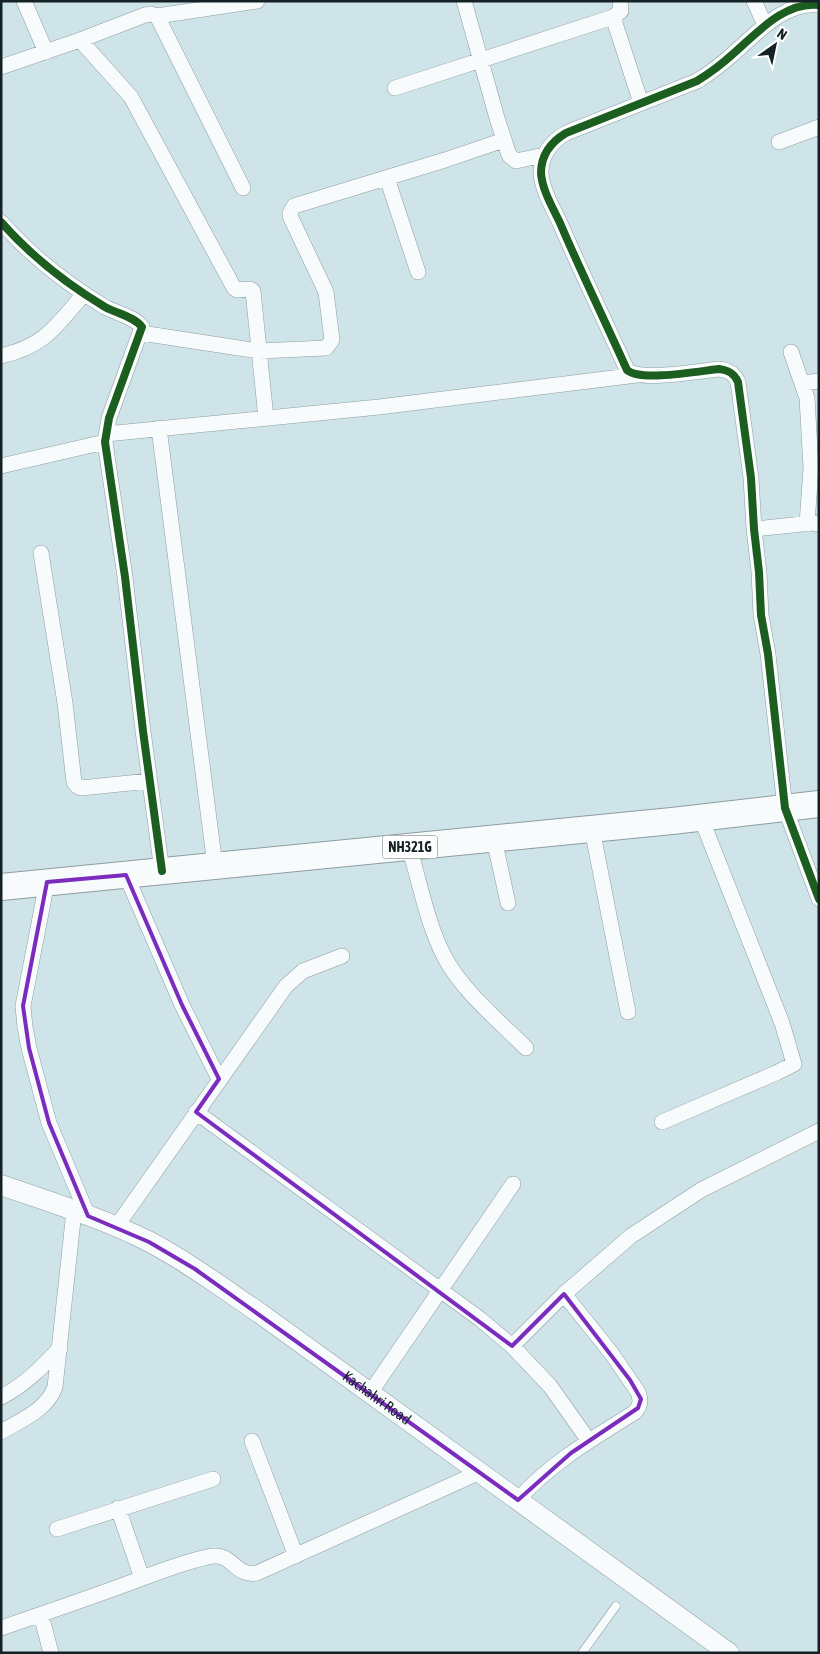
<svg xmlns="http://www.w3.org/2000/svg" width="820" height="1654" font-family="'Asap Condensed',sans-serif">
	<rect width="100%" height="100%" fill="#cfe4e9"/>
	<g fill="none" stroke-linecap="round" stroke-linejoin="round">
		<g stroke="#8d9da1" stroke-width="9">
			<path id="lane" d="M582 1653 616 1606"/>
		</g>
		<g stroke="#8d9da1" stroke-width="16">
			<path id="street" d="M24 1 46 52
				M464 1 497 118 509 155 516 161 544 155
				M754 1 765 25
				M819 5C785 1 757 33 734 53 722 64 710 73 697 81L566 133C551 142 541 154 541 173 542 190 553 208 560 223 581 272 605 321 627 370 640 382 700 371 719 369 728 370 734 373 738 382L751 478 754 529 759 572 761 615 768 654 785 808 819 899
				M157 16 257 1
				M613 17 641 103
				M80 40 131 97 234 288 237 290 250 289 253 291 266 418
				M1 67 80 40 145 15 151 14 157 16 243 188
				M395 88 613 17 621 11 620 1
				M779 142 819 127
				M387 178 418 272
				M1 222C32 257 65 283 105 307 116 313 135 317 142 327L109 418 105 442 125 577 143 731 162 871
				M141 333 259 351 326 348 332 340 326 292 290 216V213L294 206 445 160 504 140
				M791 352 807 398 811 468 807 524
				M1 356C45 346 56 326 84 294
				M803 383 819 381
				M159 428 215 866
				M106 434 379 407 637 375
				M1 466 105 442
				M754 529 812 523 819 524
				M41 553 65 703 74 782 77 786 81 788 149 781
				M592 829 628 1012
				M494 839 508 903
				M409 847C420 883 427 923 444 956 462 991 499 1021 526 1048
				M126 875 182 1005 219 1079
				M47 882 23 1006 25 1027 29 1048 49 1123 88 1216
				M196 1112 480 1319 512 1346 550 1386 589 1441
				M662 1122 776 1073 794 1064 782 1023 701 818
				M116 1227 286 986 303 971 342 956
				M512 1346 564 1294 631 1236 701 1190 819 1131
				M370 1393 513 1184
				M1 1397C25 1385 42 1367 60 1348
				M1 1432C21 1420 47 1410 55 1387L74 1211
				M252 1441 296 1556
				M518 1500C550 1463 594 1438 635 1412 641 1405 641 1400 638 1392L612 1354 564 1294
				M118 1508 142 1578
				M57 1529 213 1479
				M41 1615 51 1653
				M1 1628C45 1613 89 1598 132 1582 156 1573 188 1560 213 1556 233 1554 235 1577 257 1573L480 1472"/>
		</g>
		<g stroke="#8d9da1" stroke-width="21">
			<g id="secondary">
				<path id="s1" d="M1 1185C50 1202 102 1218 148 1241 188 1262 224 1289 261 1314L729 1653"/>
			</g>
		</g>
		<g stroke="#8d9da1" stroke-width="28">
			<path id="highway" d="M1 887 672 821 819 804"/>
		</g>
		<use href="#lane" stroke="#f8fbfc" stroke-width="8"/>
		<use href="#street" stroke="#f8fbfc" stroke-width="15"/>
		<use href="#secondary" stroke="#f8fbfc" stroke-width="20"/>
		<use href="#highway" stroke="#f8fbfc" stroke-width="26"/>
		<g stroke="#fff" stroke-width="11">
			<path id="cycleway" d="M819 5C785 1 757 33 734 53 722 64 710 73 697 81L566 133C551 142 541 154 541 173 542 190 553 208 560 223 581 272 605 321 627 370 640 382 700 371 719 369 728 370 734 373 738 382L751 478 754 529 759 572 761 615 768 654 785 808 819 899
				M1 222C32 257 65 283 105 307 116 313 135 317 142 327L109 418 105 442 125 577 143 731 162 871"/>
		</g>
		<use href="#cycleway" stroke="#1b5e20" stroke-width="8"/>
	</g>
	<path fill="none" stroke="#7b2cbf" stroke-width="4" stroke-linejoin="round" d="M126 875 182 1005 219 1079 196 1112 512 1346 564 1294 630 1380 641 1399 638 1408 571 1453 518 1500 195 1269 149 1242 88 1216 49 1123 29 1048 23 1006 47 882Z"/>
	<g text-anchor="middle" stroke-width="4.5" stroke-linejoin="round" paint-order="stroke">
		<rect fill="#fff" stroke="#5a6467" stroke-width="1" x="382.5" y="835.5" width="55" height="23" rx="4"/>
		<g font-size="14" font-weight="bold" fill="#142226">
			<text x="410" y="852">NH321G</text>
		</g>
		<g font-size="15" fill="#142226" stroke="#fff">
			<text dy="5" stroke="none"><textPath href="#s1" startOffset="435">Kachahri Road</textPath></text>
		</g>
	</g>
	<rect width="820" height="1654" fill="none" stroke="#142226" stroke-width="5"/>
	<g transform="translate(775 45) rotate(33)" stroke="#ffffff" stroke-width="4" paint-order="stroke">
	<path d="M0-4L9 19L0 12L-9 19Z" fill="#142226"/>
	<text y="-8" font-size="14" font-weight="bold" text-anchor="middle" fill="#142226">N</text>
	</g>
</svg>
